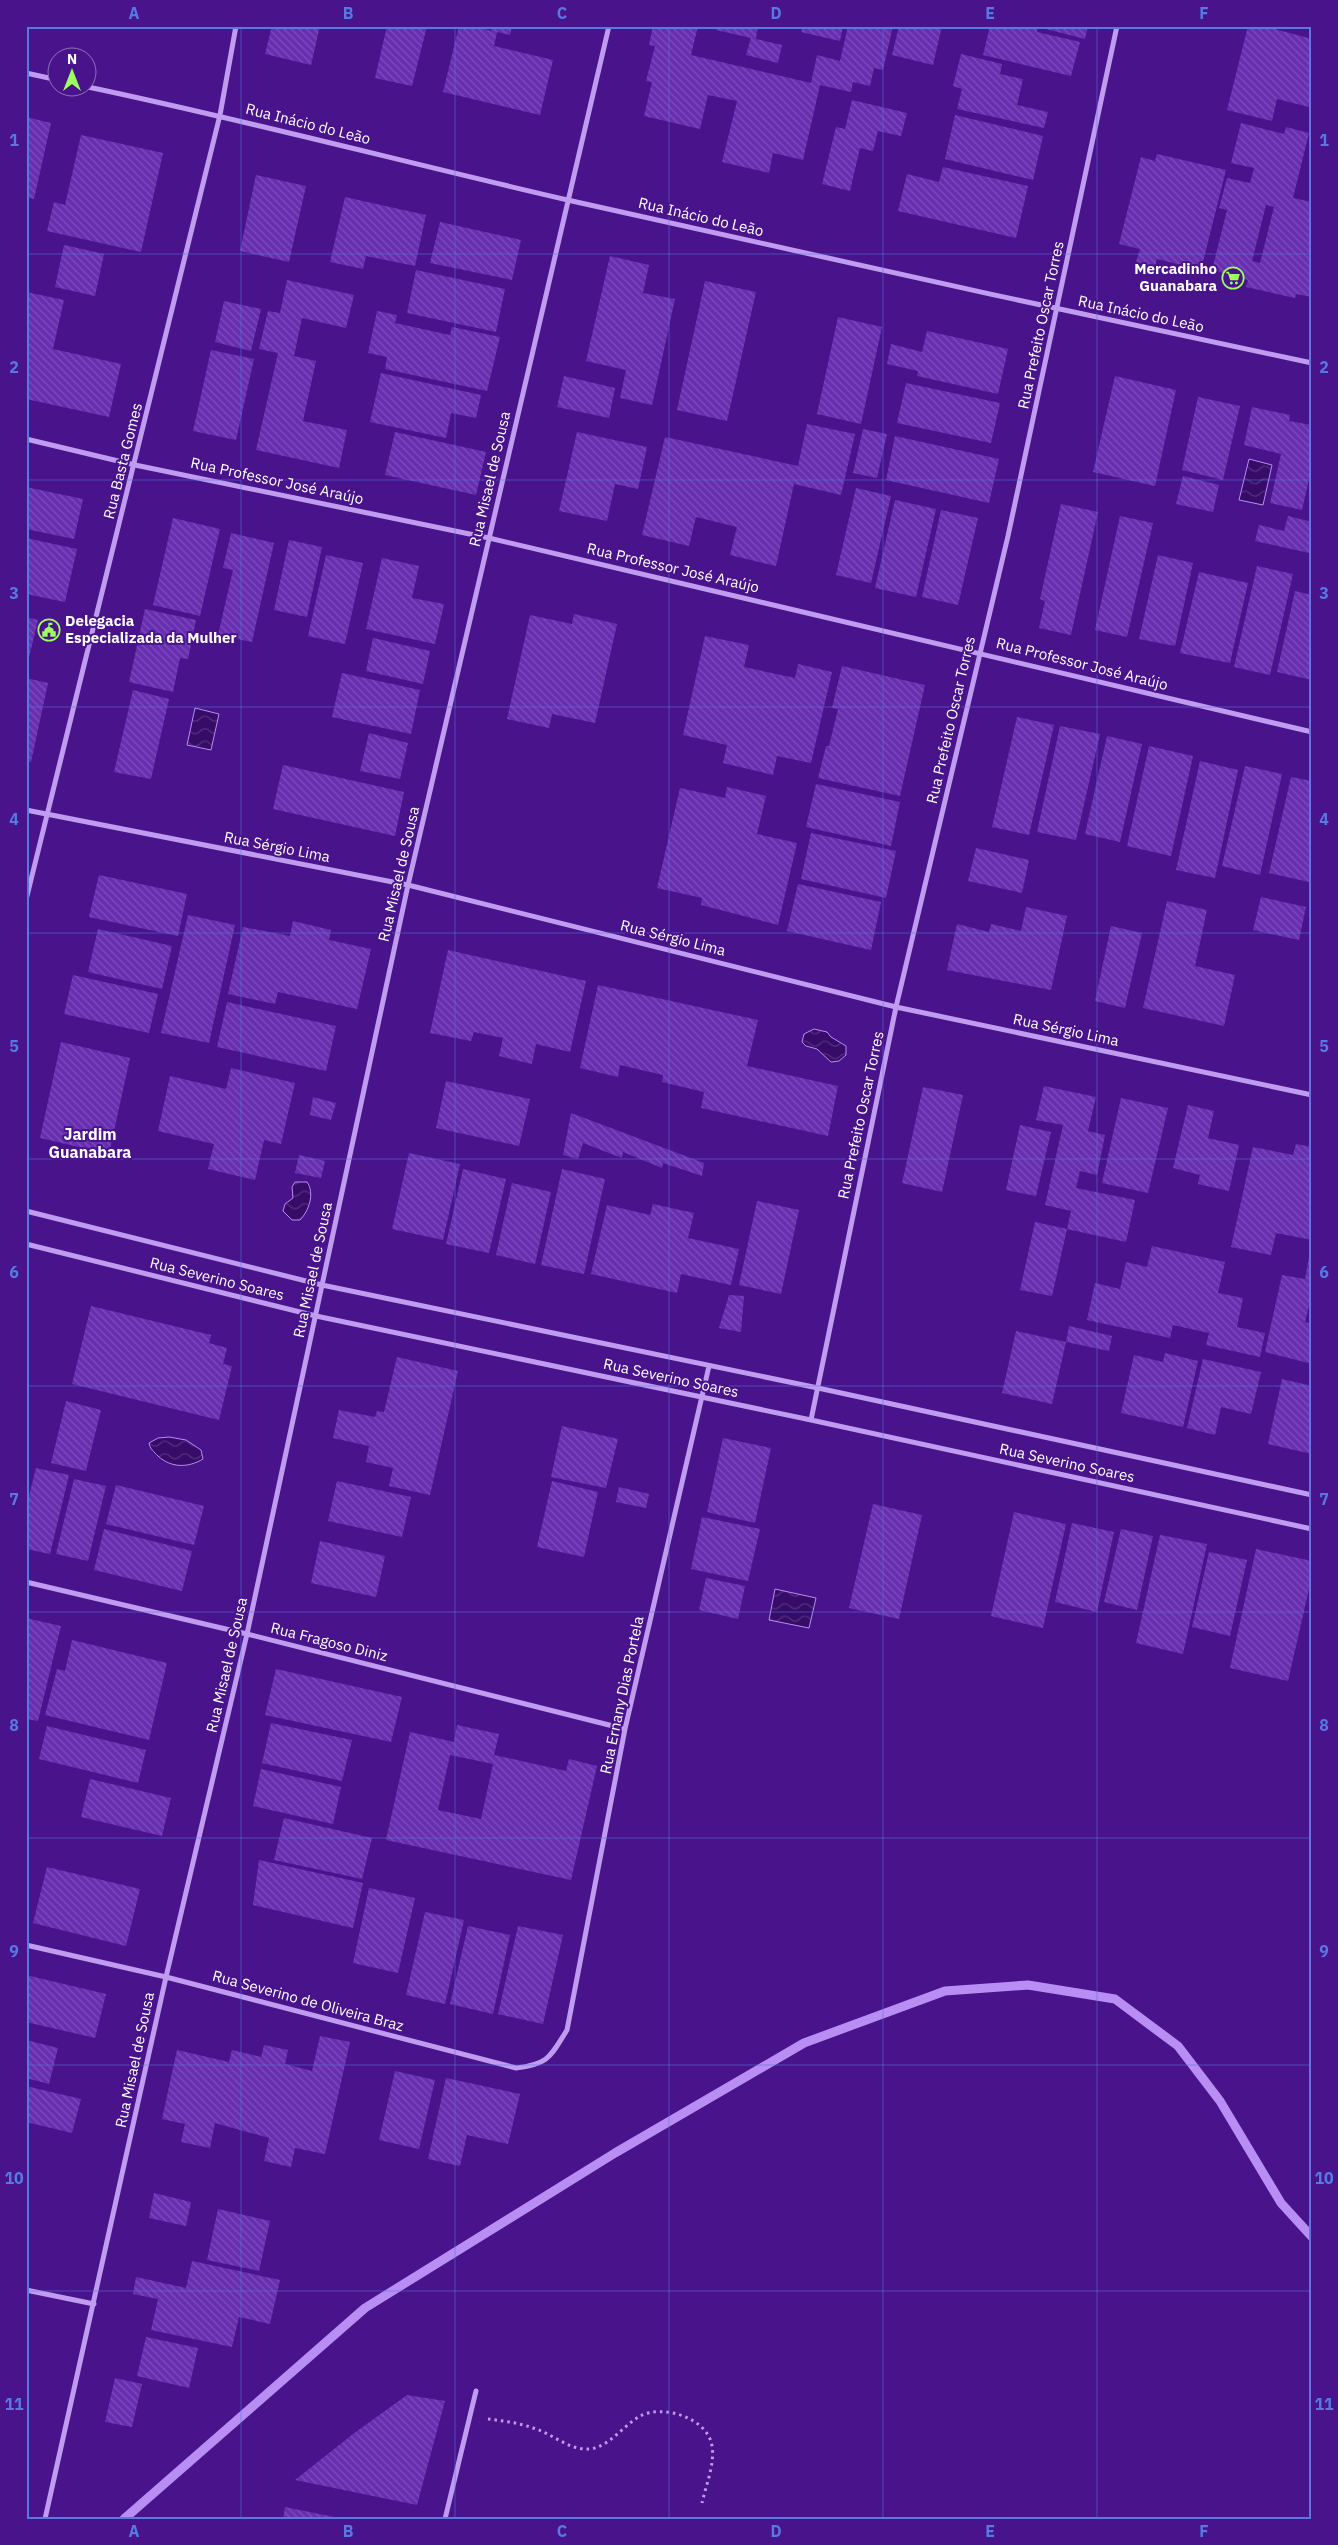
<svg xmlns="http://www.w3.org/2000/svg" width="1338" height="2545" font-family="'IBM Plex Sans',sans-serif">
	<defs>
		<pattern id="water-waves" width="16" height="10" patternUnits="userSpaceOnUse" patternTransform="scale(1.25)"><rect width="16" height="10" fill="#360c68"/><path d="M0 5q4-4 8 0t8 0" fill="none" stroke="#54307f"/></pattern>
		<pattern id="building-back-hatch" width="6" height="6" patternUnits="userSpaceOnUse" patternTransform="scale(1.25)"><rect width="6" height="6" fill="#672eb0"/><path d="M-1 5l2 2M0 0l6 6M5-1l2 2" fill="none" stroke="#7e4dbc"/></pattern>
	</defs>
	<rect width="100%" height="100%" fill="#49138c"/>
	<path fill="url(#water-waves)" stroke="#b88df4" d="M1249 459 1272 465 1263 505 1239 500Z
		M195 708 219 714 211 750 187 745Z
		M814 1029 827 1032 831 1037 846 1046V1055L839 1061 831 1062 817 1049 806 1046 802 1042 804 1034Z
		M295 1182H307C315 1193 309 1211 300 1220H292L283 1211 285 1204 293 1198 292 1187Z
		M169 1437 186 1440 201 1450 203 1459C188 1468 171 1468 158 1456 154 1452 150 1449 149 1443L158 1438Z
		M775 1589 816 1598 809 1628 769 1620Z"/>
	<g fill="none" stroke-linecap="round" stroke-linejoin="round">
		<path stroke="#b88df4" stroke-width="9" d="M124 2519 365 2308 615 2153 804 2043 945 1991 1028 1985 1115 1999 1178 2046 1220 2101 1281 2203 1312 2237"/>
	</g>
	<path fill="url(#building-back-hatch)" fill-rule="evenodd" d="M272 26H320L311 65 265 54Z
		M387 26H427L412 86 375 78Z
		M459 26H474L491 31 492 26H512L510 35 497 32 494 46 553 60 540 115 443 92Z
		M653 26H698L691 55 811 83 817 55 840 61 848 26H893L883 70 874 68 870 86 853 82 851 92 820 85 803 160 773 153 769 173 722 162 737 101 708 95 700 129 644 116 652 82 646 81 655 46 649 45Z
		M717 26H758L756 39 782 45 778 63 746 55 751 38 716 30Z
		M803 26H843L840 41 801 32Z
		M899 26H942L933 65 892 55Z
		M990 26H1038L1037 32 1080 42 1071 76 983 55Z
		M1047 26H1088L1085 39 1046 29Z
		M1248 26H1263L1312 39V95L1309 107 1277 99 1272 121 1227 110Z
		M961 54 1002 64 1000 74 1023 79 1017 105 1048 112 1044 128 957 109 962 89 953 86Z
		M852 100 907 113 901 136 878 131 873 151 860 148 850 191 822 184 836 127 845 129Z
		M955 115 1043 136 1033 180 945 159Z
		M26 117 51 123 34 199 26 197Z
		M1241 123 1284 134 1286 127 1309 133 1293 198 1312 202V297L1296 294 1295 298 1246 287 1248 280 1212 270 1227 210 1219 208 1227 178 1250 183 1254 168 1231 163ZM1266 205 1274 207 1260 263 1252 261Z
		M81 135 163 153 141 252 47 231 54 202 65 205Z
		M1157 154 1226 170 1201 270 1157 259 1155 267 1136 262 1140 249 1119 244 1141 157 1155 161Z
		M943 167 1028 186 1016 238 898 211 907 174 939 182Z
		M256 175 306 186 289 262 240 251Z
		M345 197 426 215 415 266 366 256 363 269 330 262Z
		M440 222 521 240 512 280 430 263Z
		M64 245 104 254 95 296 55 287Z
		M610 256 649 265 643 293 675 299 652 405 620 398 626 370 586 361Z
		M416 270 505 289 496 332 407 313Z
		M287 280 354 295 346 328 302 318 294 356 316 361 303 421 347 430 339 468 256 450 278 353 259 349 268 311 280 313Z
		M705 281 756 292 727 421 677 410Z
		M26 292 64 300 53 349 121 364 109 417 26 399Z
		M224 301 261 309 251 351 215 342Z
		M377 311 397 315 395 323 450 335 452 327 500 337 487 391 385 369 387 357 368 353Z
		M838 317 882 327 861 424 817 414Z
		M927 331 1008 349 998 394 917 376 918 371 887 364 891 344 922 352Z
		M211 350 254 359 236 440 193 431Z
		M381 373 481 395 476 418 451 413 446 438 370 422Z
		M564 376 615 388 609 418 557 407Z
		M1115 376 1176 390 1155 486 1093 472Z
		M906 383 1000 403 991 443 897 423Z
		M1198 397 1240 406 1223 480 1182 470Z
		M1252 407 1290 415 1289 421 1312 425V466L1302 510 1270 503 1281 454 1244 445Z
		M807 424 855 434 841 495 794 484 776 566 730 555 737 527 696 517 689 546 642 535 665 437 798 466Z
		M863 429 887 434 877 478 853 473Z
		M395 432 486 452 476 495 385 475Z
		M577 432 647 447 638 489 615 484 607 521 559 511Z
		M895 436 999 459 989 503 886 480Z
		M1183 476 1219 485 1213 512 1176 504Z
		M26 487 83 499 74 539 26 529Z
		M856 488 891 496 871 583 836 575Z
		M895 500 936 509 916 597 875 588Z
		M1061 504 1098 512 1071 635 1039 628 1045 601 1040 599Z
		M941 510 978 518 958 605 922 597Z
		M1120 516 1153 523 1127 637 1095 630Z
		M1288 516 1312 522 1309 553 1255 541 1259 525 1284 531Z
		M173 518 220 529 200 616 153 605Z
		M231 533 274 543 252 642 218 635 233 570 223 568Z
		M26 538 77 549 65 602 26 594Z
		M289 540 322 547 307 617 274 610Z
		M326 555 363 563 345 644 308 636Z
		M1158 555 1193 563 1175 646 1139 639Z
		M382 558 419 566 412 598 444 604 435 644 366 629Z
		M1257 566 1293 574 1270 675 1234 667Z
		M1199 572 1248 583 1230 663 1180 653Z
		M1295 591 1312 595V680L1277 672Z
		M145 609 196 620 188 659 180 658 173 692 129 682Z
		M574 614 617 624 595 723 552 714 549 728 507 719 530 615 572 624Z
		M26 617 38 620 27 666H26Z
		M705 636 749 645 744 667 795 678 798 664 832 672 811 763 777 756 773 775 723 763 727 745 683 735Z
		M373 638 430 651 423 684 366 671Z
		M842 666 925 685 900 796 818 778 826 746H829L838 709 832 708Z
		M342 673 420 690 411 734 332 717Z
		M26 678 48 683 31 762 26 761Z
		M133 690 169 699 151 779 114 772Z
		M1017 717 1054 725 1029 835 992 827Z
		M1060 726 1100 734 1076 840 1037 832Z
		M369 733 408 743 400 779 360 771Z
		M1107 736 1142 744 1120 842 1085 834Z
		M1149 746 1193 756 1171 856 1127 846Z
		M1200 761 1238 770 1215 878 1176 870Z
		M283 765 404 792 395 836 273 809Z
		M1245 766 1282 774 1260 875 1222 866Z
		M1291 777 1312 781V871L1309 882 1269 873Z
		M816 784 900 802 891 846 806 827Z
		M727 787 766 796 757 834 797 843 778 925 701 905 702 898 657 888 680 788 725 798Z
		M811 833 896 851 886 898 801 879Z
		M976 848 1029 860 1022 893 968 881Z
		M99 875 187 894 178 936 89 917Z
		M798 884 881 902 871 950 787 931Z
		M1261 897 1306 907 1299 940 1253 930Z
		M1167 901 1207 910 1195 966 1235 975 1224 1026 1143 1008Z
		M1026 907 1067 916 1051 990 947 970 957 924 989 932 991 924 1021 931Z
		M188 915 235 925 209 1043 161 1033Z
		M293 921 331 930 329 940 371 949 357 1009 278 992 275 1004 228 994 243 927 290 936Z
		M1111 926 1142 933 1125 1008 1095 1001Z
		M98 929 172 946 162 989 88 972Z
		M448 950 586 981 570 1052 536 1044 532 1064 499 1056 503 1038 474 1032 471 1041 430 1033Z
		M73 975 158 994 149 1033 64 1014Z
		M598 985 758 1020 747 1066 838 1086 828 1136 701 1108 704 1092 662 1082 663 1075 620 1065 618 1077 580 1068Z
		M227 1002 336 1026 326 1071 217 1047Z
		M61 1042 130 1058 109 1154 40 1138Z
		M231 1068 295 1083 281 1144 264 1140 255 1180 208 1169 214 1144 158 1131 170 1076 226 1089Z
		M446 1081 530 1099 519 1146 436 1128Z
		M1044 1086 1096 1097 1088 1131 1105 1135 1097 1175 1080 1171 1076 1188 1135 1200 1126 1242 1067 1229 1071 1211 1045 1205 1063 1125 1036 1120Z
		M923 1087 963 1095 942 1192 902 1183Z
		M313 1097 336 1103 331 1120 310 1115Z
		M1121 1098 1168 1108 1148 1193 1102 1183Z
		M1188 1105 1214 1111 1208 1138 1239 1145 1229 1191 1198 1184 1200 1175 1173 1168Z
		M571 1113 704 1163 702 1176 663 1163 662 1168 623 1152 622 1158 583 1143 578 1159 563 1155Z
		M1020 1125 1051 1132 1036 1196 1006 1190Z
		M1296 1144 1312 1147V1240L1276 1233 1271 1255 1231 1247 1253 1147 1293 1155Z
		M409 1153 460 1164 443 1240 392 1229Z
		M299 1155 325 1161 321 1178 295 1173Z
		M463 1169 506 1179 489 1253 446 1244Z
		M562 1169 605 1179 584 1274 541 1265Z
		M512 1183 551 1192 535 1264 496 1255Z
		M757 1201 799 1210 781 1294 739 1285Z
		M653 1204 694 1213 688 1238 739 1249 731 1285 681 1274 677 1293 591 1274 607 1205 650 1215Z
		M1035 1222 1067 1229 1052 1296 1020 1290Z
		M1152 1246 1225 1262 1218 1293 1243 1298 1237 1327 1265 1333 1260 1357 1206 1345 1209 1333 1173 1325 1170 1338 1087 1320 1095 1283 1120 1289 1126 1262 1147 1267Z
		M1309 1257H1312V1293L1305 1322 1312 1324V1364L1265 1352 1282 1275 1305 1279Z
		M729 1295 744 1296 741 1332 719 1328Z
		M91 1306 211 1335 209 1343 227 1348 223 1364 232 1366 219 1420 72 1384Z
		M1069 1326 1112 1336 1109 1351 1066 1342 1052 1404 1002 1393 1016 1331 1066 1342Z
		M1165 1353 1198 1361 1183 1427 1121 1413 1134 1355 1163 1362Z
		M397 1357 458 1371 430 1495 389 1486 393 1468 366 1462 369 1446 333 1438 339 1410 375 1417 377 1411 384 1412Z
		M1203 1359 1261 1372 1251 1414 1221 1407 1215 1435 1187 1428Z
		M1282 1379 1312 1386V1454L1268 1444Z
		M66 1401 101 1410 86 1471 51 1463Z
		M562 1426 618 1439 606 1488 551 1477Z
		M723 1438 771 1448 755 1523 707 1512Z
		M36 1468 69 1475 50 1554 26 1549V1508Z
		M74 1479 106 1486 88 1561 56 1554Z
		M337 1481 411 1497 402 1537 328 1521Z
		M552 1481 598 1492 584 1557 537 1547Z
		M116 1485 204 1506 194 1545 106 1524Z
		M619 1487 649 1494 646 1508 616 1502Z
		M873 1504 922 1515 899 1619 849 1608Z
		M1014 1512 1066 1524 1043 1628 991 1616Z
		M702 1517 760 1529 748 1581 691 1569Z
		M1072 1523 1114 1532 1097 1612 1055 1602Z
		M104 1529 192 1551 182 1591 94 1570Z
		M1121 1529 1153 1536 1137 1610 1104 1602Z
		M1160 1535 1207 1544 1183 1654 1136 1643Z
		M320 1541 385 1556 376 1597 311 1583Z
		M1256 1549 1312 1561V1576L1288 1681 1230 1668Z
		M1209 1552 1247 1560 1230 1636 1192 1627Z
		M706 1578 745 1586 738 1619 699 1610Z
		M26 1618 61 1626 38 1721 26 1719Z
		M72 1640 167 1663 149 1740 45 1715 57 1669 65 1671Z
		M276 1669 402 1697 391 1742 265 1715Z
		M271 1723 352 1740 342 1781 262 1763Z
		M457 1725 499 1734 494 1755 566 1771 569 1759 597 1766 571 1880 386 1840 410 1732 454 1742ZM450 1755 493 1764 481 1819 438 1810Z
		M47 1726 146 1750 138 1783 39 1759Z
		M261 1769 341 1787 333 1824 253 1806Z
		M90 1779 171 1798 162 1836 81 1817Z
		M284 1818 372 1838 362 1879 274 1860Z
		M259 1860 363 1883 353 1928 253 1905Z
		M47 1867 140 1889 126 1946 33 1923Z
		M369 1888 415 1898 398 1973 353 1963Z
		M425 1912 464 1920 445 2004 406 1995Z
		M468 1926 510 1935 493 2014 450 2004Z
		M518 1926 563 1935 543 2024 498 2014Z
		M26 1975 106 1994 95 2038 26 2022Z
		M320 2036 350 2042 325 2154 295 2148 291 2167 264 2161 269 2138 215 2123 210 2148 181 2142 185 2124 162 2119 177 2050 229 2062 232 2050 261 2057 264 2045 288 2050 285 2064 312 2071Z
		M26 2040 58 2048 49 2084 26 2078Z
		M395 2071 435 2080 419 2149 379 2140Z
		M446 2078 520 2094 508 2144 467 2135 460 2166 428 2159Z
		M26 2086 81 2099 72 2133 26 2122Z
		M154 2193 191 2202 186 2226 149 2218Z
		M218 2209 270 2221 259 2271 207 2260Z
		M192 2261 280 2280 270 2324 239 2317 232 2347 151 2330 158 2299 133 2294 136 2277 186 2288Z
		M146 2337 198 2348 189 2388 137 2376Z
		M115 2378 142 2384 132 2427 105 2422Z
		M407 2395 445 2401 417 2505 295 2480 353 2434Z
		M285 2507 339 2518V2519H283Z"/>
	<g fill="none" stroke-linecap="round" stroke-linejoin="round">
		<path stroke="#c09cf0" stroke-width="3" stroke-dasharray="2.5 4" stroke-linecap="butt" d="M488 2419C504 2421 520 2423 536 2429 554 2435 569 2450 589 2449 608 2448 624 2425 640 2416 663 2404 708 2418 712 2446 715 2464 706 2485 702 2503"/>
		<path stroke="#c09cf0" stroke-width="5" d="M26 73 58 80
			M88 87C250 121 411 164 572 201 818 257 1065 311 1312 363
			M26 439 135 465 489 538 1312 732
			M26 810 408 885 896 1007 1312 1095
			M26 900 220 115 236 26
			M26 1211 322 1285 818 1388 1312 1495
			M26 1244 316 1316 811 1420 1312 1529
			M811 1420 896 1007 1008 536 1117 26
			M26 1582 247 1634 625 1729
			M26 1945 166 1977 516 2068C549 2064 550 2057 567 2030L625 1729 709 1366
			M26 2290 94 2304
			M45 2519 166 1977 247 1634 408 885 609 26
			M445 2519 476 2391"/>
	</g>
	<path fill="none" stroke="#567ae2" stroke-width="1" stroke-opacity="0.55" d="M241 26V2519M455 26V2519M669 26V2519M883 26V2519M1097 26V2519M26 254H1312M26 480H1312M26 707H1312M26 933H1312M26 1159H1312M26 1386H1312M26 1612H1312M26 1838H1312M26 2065H1312M26 2291H1312"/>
	<defs>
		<g id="supermarket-ring" transform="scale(1.125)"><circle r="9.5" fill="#49138c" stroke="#9dff5b" stroke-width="1.5"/><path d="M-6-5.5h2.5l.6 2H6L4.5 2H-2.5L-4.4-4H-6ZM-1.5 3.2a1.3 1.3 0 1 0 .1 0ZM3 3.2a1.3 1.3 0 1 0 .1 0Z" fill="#9dff5b"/></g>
		<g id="civic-ring" transform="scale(1.125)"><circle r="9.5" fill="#49138c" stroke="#9dff5b" stroke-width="1.5"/><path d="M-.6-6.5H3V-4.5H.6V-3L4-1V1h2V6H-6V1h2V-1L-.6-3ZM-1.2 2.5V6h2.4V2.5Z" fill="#9dff5b"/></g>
	</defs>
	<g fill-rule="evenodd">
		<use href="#supermarket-ring" x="1233" y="278"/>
		<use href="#civic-ring" x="49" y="630"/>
	</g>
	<g text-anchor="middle" stroke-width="4" stroke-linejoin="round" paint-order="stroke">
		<g font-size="15" fill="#fff" stroke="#49138c">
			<text transform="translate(308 124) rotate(14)" y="5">Rua Inácio do Leão</text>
			<text transform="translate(701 217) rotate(13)" y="5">Rua Inácio do Leão</text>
			<text transform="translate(1141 314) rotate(12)" y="5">Rua Inácio do Leão</text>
			<text transform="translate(1041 325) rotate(-78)" y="5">Rua Prefeito Oscar Torres</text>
			<text transform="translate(123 461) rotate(-76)" y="5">Rua Basta Gomes</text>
			<text transform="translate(490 479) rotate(-77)" y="5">Rua Misael de Sousa</text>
			<text transform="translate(277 481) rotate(12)" y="5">Rua Professor José Araújo</text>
			<text transform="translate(673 568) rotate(13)" y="5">Rua Professor José Araújo</text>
			<text transform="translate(1082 664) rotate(14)" y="5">Rua Professor José Araújo</text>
			<text transform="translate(951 720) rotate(-77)" y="5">Rua Prefeito Oscar Torres</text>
			<text transform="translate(277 847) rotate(11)" y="5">Rua Sérgio Lima</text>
			<text transform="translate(399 874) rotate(-77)" y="5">Rua Misael de Sousa</text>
			<text transform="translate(673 938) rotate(14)" y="5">Rua Sérgio Lima</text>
			<text transform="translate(1066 1030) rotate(12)" y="5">Rua Sérgio Lima</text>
			<text transform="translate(861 1115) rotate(-78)" y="5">Rua Prefeito Oscar Torres</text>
			<text transform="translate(313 1270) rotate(-78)" y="5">Rua Misael de Sousa</text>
			<text transform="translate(217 1279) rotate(14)" y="5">Rua Severino Soares</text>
			<text transform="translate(671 1378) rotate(12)" y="5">Rua Severino Soares</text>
			<text transform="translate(1067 1463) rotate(12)" y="5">Rua Severino Soares</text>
			<text transform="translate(329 1642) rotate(14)" y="5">Rua Fragoso Diniz</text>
			<text transform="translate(227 1665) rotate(-77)" y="5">Rua Misael de Sousa</text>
			<text transform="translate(622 1695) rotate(-78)" y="5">Rua Ernany Dias Portela</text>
			<text transform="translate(308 2001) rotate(15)" y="5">Rua Severino de Oliveira Braz</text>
			<text transform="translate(135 2060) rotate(-78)" y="5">Rua Misael de Sousa</text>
		</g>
		<g font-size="15" font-weight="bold" fill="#fff" stroke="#49138c" text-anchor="end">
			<text x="1217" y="274">Mercadinho<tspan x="1217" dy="17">Guanabara</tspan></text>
			<text x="65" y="626" text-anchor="start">Delegacia<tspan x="65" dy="17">Especializada da Mulher</tspan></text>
		</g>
		<g font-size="16" font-weight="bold" fill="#fff" stroke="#49138c">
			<text x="90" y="1140">Jardim<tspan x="90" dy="18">Guanabara</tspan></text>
		</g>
	</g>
	<rect width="1338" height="2545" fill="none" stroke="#49138c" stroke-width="55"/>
	<g transform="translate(72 72)"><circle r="24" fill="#49138c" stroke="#9271ba"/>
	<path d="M0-4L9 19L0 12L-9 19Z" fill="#9dff5b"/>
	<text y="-8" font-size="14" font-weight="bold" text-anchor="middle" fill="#ffffff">N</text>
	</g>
	<rect x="28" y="28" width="1282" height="2490" fill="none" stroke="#567ae2" stroke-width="2"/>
	<g font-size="16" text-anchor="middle" font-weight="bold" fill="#567ae2">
		<text x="134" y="19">A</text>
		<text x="348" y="19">B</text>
		<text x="562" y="19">C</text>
		<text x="776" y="19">D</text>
		<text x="990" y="19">E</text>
		<text x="1204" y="19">F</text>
		<text x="14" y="146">1</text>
		<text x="1324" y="146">1</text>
		<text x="14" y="373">2</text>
		<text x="1324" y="373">2</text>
		<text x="14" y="599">3</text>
		<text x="1324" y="599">3</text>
		<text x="14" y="825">4</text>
		<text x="1324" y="825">4</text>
		<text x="14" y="1052">5</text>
		<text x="1324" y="1052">5</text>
		<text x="14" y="1278">6</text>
		<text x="1324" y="1278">6</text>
		<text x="14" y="1505">7</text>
		<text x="1324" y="1505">7</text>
		<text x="14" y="1731">8</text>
		<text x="1324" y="1731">8</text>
		<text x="14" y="1957">9</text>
		<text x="1324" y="1957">9</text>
		<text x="14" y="2184">10</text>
		<text x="1324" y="2184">10</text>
		<text x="14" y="2410">11</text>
		<text x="1324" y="2410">11</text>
		<text x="134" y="2537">A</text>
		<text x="348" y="2537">B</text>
		<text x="562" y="2537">C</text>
		<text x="776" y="2537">D</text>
		<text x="990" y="2537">E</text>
		<text x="1204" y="2537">F</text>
	</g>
</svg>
